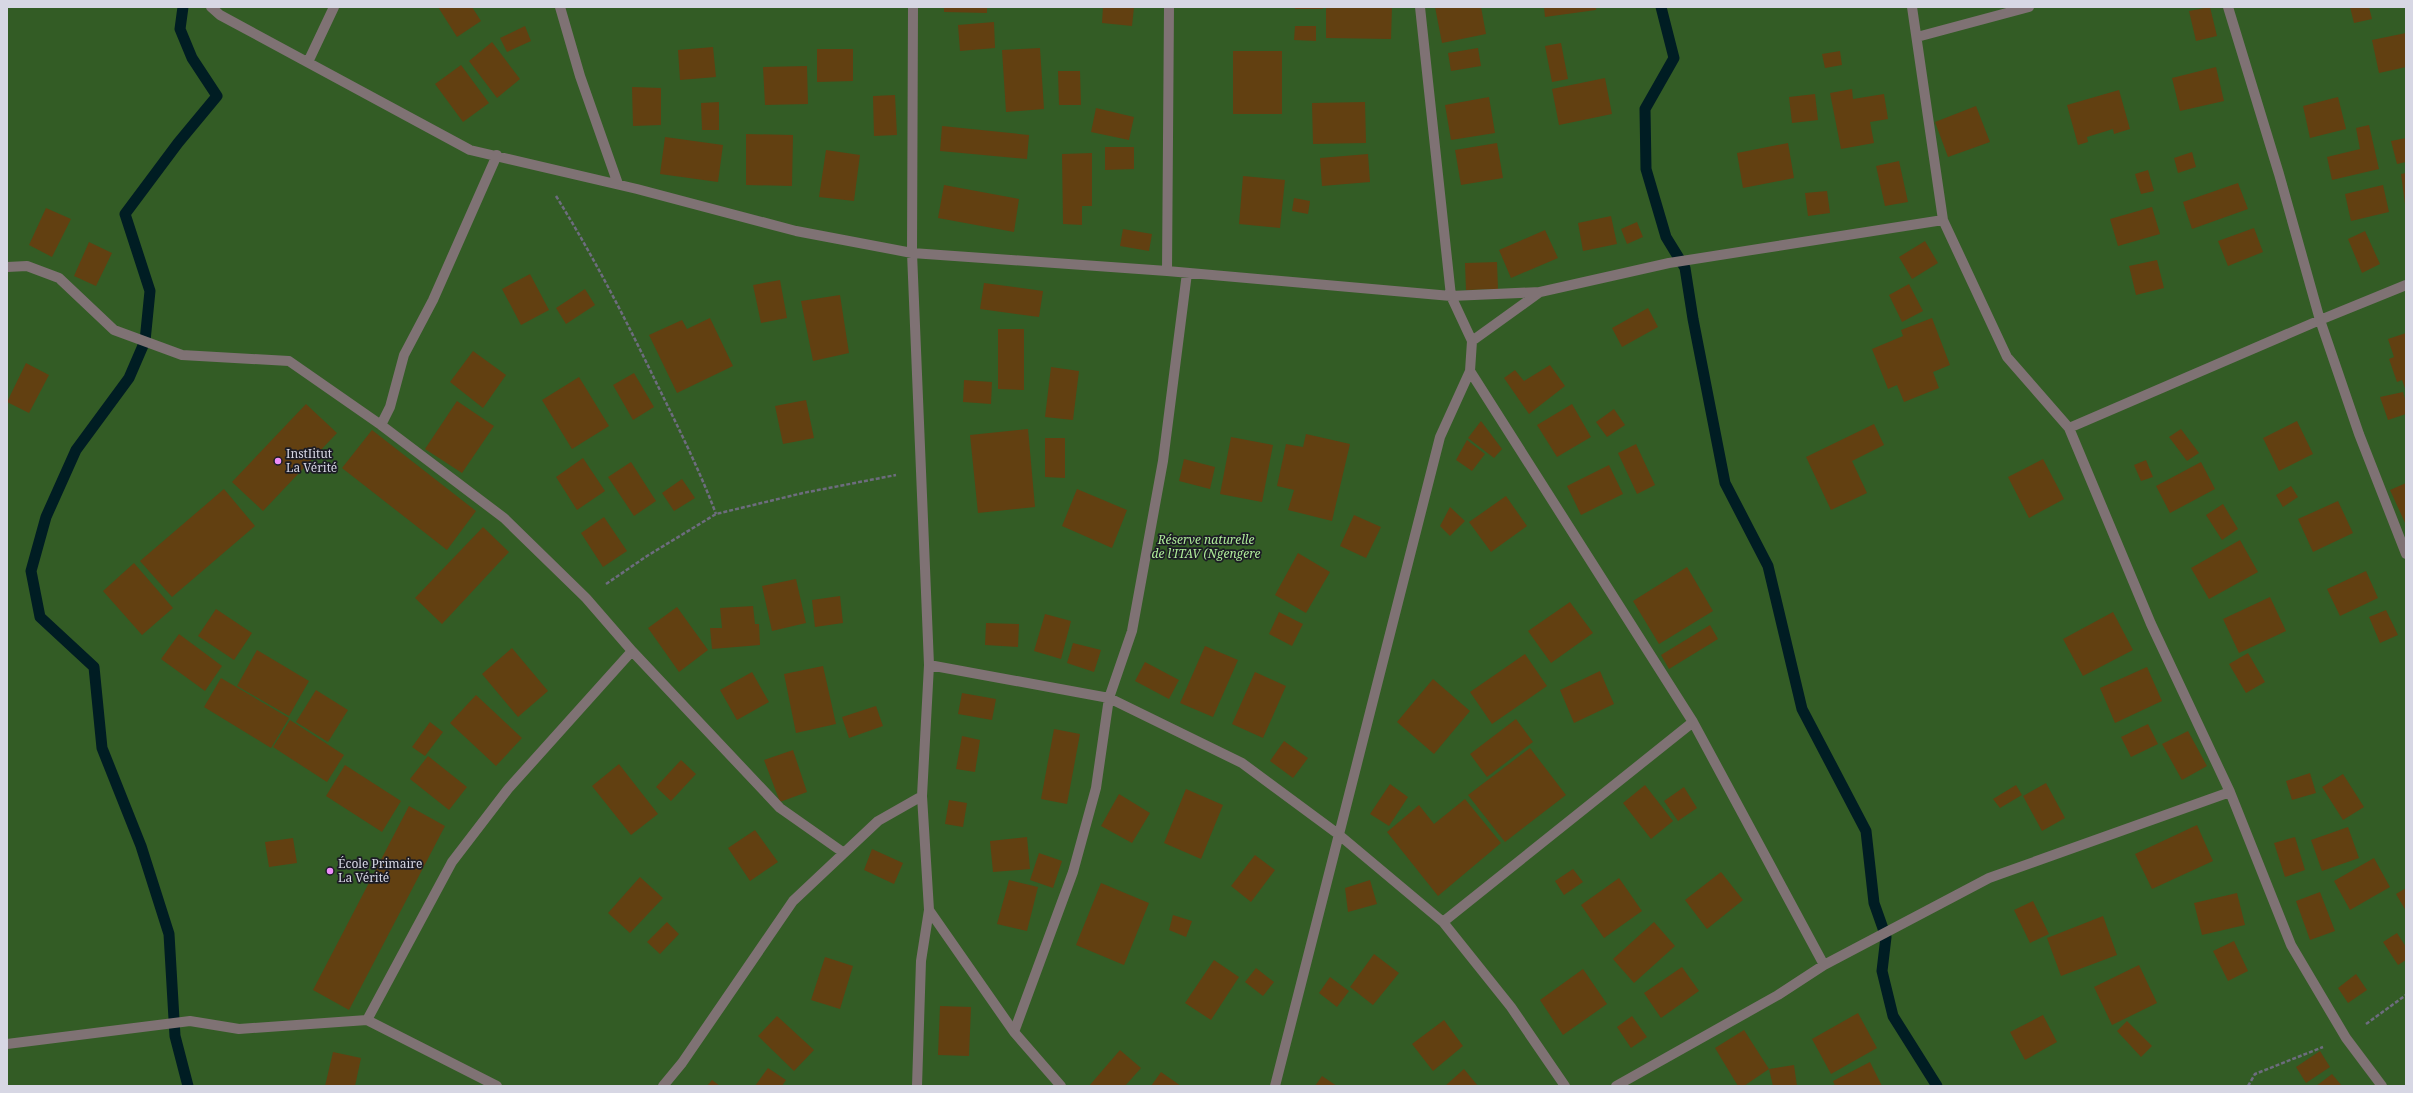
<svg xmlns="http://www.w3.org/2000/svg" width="2413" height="1093" font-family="'Noto Serif',serif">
	<rect width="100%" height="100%" fill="#343347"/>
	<path fill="#335c25" d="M7 7H2406V1086H7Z"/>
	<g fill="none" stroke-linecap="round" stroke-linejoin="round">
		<path stroke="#001d23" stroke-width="11" d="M183 7 180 29 192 58 217 96 178 143 125 214 150 291 145 341 129 378 76 450 46 517 31 571 40 617 94 667 102 748 141 846 169 934 175 1036 188 1086
			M1661 7 1674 58 1645 109 1646 169 1666 237 1685 268 1693 319 1725 483 1768 566 1802 709 1866 831 1874 903 1886 937 1882 971 1893 1016 1937 1086"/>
	</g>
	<path fill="#624011" d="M438 7H472L481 21 457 37Z
		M944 7H987V13L944 12Z
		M1103 7H1134L1132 26 1102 23Z
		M1295 7H1323V9H1295Z
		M1326 7H1392L1391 39 1326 38Z
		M1435 7H1481L1486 34 1442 43Z
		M1544 7H1596V10L1545 17Z
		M2210 7 2217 36 2196 41 2189 11Z
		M2350 7H2369L2372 19 2354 23Z
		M994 22 995 48 960 51 958 25Z
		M525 26 531 41 507 52 500 38Z
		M1295 26H1316V41L1294 40Z
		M2406 33V67L2379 73 2372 40Z
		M492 42 520 79 497 98 469 61Z
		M1561 43 1568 79 1552 82 1545 46Z
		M713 47 716 77 680 80 678 50Z
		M1040 48 1044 109 1006 112 1002 50Z
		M1478 48 1481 66 1451 71 1448 53Z
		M817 49H853V81L817 82Z
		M1233 51H1282V114H1233Z
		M1840 51 1842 65 1825 68 1822 54Z
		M461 65 489 103 463 122 435 84Z
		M807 66 808 104 765 105 763 67Z
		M2216 67 2224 101 2180 111 2172 78Z
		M1058 71H1080L1081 105H1059Z
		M1605 78 1612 114 1559 125 1552 89Z
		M632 87 661 88V125L633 126Z
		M1852 89 1853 99 1884 94 1888 119 1870 122 1874 143 1841 149 1830 93Z
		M2119 90 2130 129 2114 134 2113 129 2087 137 2088 142 2078 145 2067 105Z
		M1815 94 1818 120 1792 123 1789 97Z
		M895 95 897 135 874 136 873 96Z
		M1489 97 1495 133 1451 140 1445 105Z
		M2338 97 2346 129 2310 138 2303 106Z
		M719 102V130H702L701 103Z
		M1365 102 1366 143 1313 144 1312 103Z
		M1976 106 1990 142 1948 157 1935 122Z
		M1096 108 1134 117 1129 140 1091 132Z
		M2369 125 2379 169 2332 180 2327 157 2360 149 2356 128Z
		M942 126 1029 135 1027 159 940 151Z
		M746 134 793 135 792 186 746 185Z
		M665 137 723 145 718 182 660 174Z
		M2406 138V162L2397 164 2391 141Z
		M1497 143 1503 178 1461 185 1455 150Z
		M1788 143 1794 178 1743 188 1737 153Z
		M1105 147H1134V169L1105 170Z
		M826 150 860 155 854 201 819 197Z
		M2192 152 2196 167 2178 173 2174 158Z
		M1092 153V206H1082V225L1063 224 1062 154Z
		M1368 154 1370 182 1322 186 1320 158Z
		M1899 161 1908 202 1885 206 1876 166Z
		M2148 170 2154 191 2141 194 2135 174Z
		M2406 173V204H2405L2401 174Z
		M1243 176 1285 180 1280 228 1239 224Z
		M2238 183 2248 209 2192 229 2183 202Z
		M944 185 1019 199 1014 232 938 218Z
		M2383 185 2389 212 2351 221 2345 194Z
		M1827 191 1830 213 1808 216 1805 193Z
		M1294 198 1310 201 1308 214 1292 211Z
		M2152 207 2160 234 2118 246 2110 219Z
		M46 208 71 219 52 257 29 245Z
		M1611 216 1617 244 1583 251 1578 223Z
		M1637 222 1643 237 1627 244 1621 229Z
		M2254 228 2263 252 2228 266 2218 241Z
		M1123 229 1152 234 1149 251 1120 246Z
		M1545 230 1558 258 1511 278 1499 250Z
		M2365 231 2380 264 2362 273 2348 239Z
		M1925 241 1938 263 1912 279 1899 257Z
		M89 242 112 253 96 286 74 276Z
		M2157 260 2164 288 2136 295 2129 266Z
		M1497 262 1498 289 1466 290 1465 263Z
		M530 274 549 310 521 325 502 289Z
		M780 280 787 318 761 323 753 285Z
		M984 283 1043 291 1039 317 980 309Z
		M1909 284 1923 311 1902 322 1889 295Z
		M585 289 595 305 566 324 556 308Z
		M840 295 849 353 813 361 801 301Z
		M1648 308 1658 327 1622 347 1612 328Z
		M710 318 733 366 677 393 649 335 682 320 687 329Z
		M1932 318 1950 365 1933 372 1939 388 1904 402 1897 385 1888 389 1872 349 1903 336 1901 330Z
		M998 329H1024V390L998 389Z
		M2406 333V391L2402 380 2397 382 2389 359 2394 357 2388 339Z
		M473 351 506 375 483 408 450 382Z
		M26 363 49 375 29 413 7 402Z
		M1550 365 1565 386 1529 414 1504 378 1515 370 1524 381Z
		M1051 367 1079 371 1073 420 1045 417Z
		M634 373 654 407 633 420 613 385Z
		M579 377 609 426 572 449 542 400Z
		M964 380 992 382 991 404 963 402Z
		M2403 392 2406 402V414L2388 420 2380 397Z
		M806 400 814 438 783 444 775 406Z
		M457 401 494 426 462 473 425 449Z
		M306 404 337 433 263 511 232 482Z
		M1572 404 1591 437 1557 457 1537 425Z
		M1614 409 1625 425 1607 437 1596 422Z
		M1481 421 1502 449 1494 458 1468 438Z
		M2297 421 2313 454 2279 471 2263 438Z
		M1874 424 1884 445 1852 461 1867 493 1831 510 1806 457Z
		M1028 429 1035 507 978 513 970 435Z
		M2181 429 2199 453 2187 461 2169 437Z
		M372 430 476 511 447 550 342 468Z
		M1306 434 1350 444 1332 521 1288 510 1294 490 1277 486 1286 444 1303 447Z
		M1231 437 1273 445 1262 502 1220 494Z
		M1045 438H1065V478L1045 477Z
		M1467 440 1485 454 1472 471 1456 460Z
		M1636 444 1655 485 1637 494 1618 453Z
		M583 458 605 491 577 510 556 477Z
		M1184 459 1215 467 1210 489 1179 481Z
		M2043 459 2064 499 2029 518 2008 477Z
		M2146 460 2153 477 2141 481 2134 465Z
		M631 462 656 501 634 516 608 477Z
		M2201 462 2215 489 2170 513 2156 486Z
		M1609 465 1623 494 1581 515 1567 486Z
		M682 479 695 498 674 511 662 493Z
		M2406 483V525L2390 490Z
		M2291 486 2298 497 2283 507 2276 495Z
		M224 489 255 526 172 597 140 561Z
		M1077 489 1127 510 1112 548 1062 526Z
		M1506 496 1527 526 1491 552 1469 522Z
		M2338 501 2353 533 2313 552 2298 519Z
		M2223 504 2238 529 2222 540 2206 515Z
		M1450 507 1465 521 1450 536 1440 526Z
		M1354 515 1381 527 1366 558 1340 546Z
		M604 517 627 551 603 567 581 533Z
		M483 527 509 552 442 624 415 598Z
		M2240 540 2258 572 2209 599 2191 568Z
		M1298 553 1330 572 1306 613 1275 595Z
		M134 563 173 608 142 635 103 591Z
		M1687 567 1713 611 1659 644 1633 601Z
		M2366 571 2378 598 2340 616 2327 589Z
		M796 579 806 623 772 631 762 586Z
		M840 596 843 623 815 627 812 600Z
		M2270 597 2286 631 2239 653 2223 619Z
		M1570 602 1593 633 1551 663 1528 631Z
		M753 606 755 624H759L760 645 712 649 710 628H722L720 608Z
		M677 607 708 650 679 672 648 628Z
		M216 609 252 633 234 660 198 636Z
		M2386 610 2398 635 2380 643 2369 617Z
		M1279 612 1303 624 1292 646 1269 634Z
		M2113 612 2133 650 2083 676 2063 639Z
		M1045 614 1071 621 1061 659 1034 651Z
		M986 623 1019 624 1018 647 985 645Z
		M1710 625 1718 639 1669 669 1661 655Z
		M179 634 222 666 205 691 161 659Z
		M1073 643 1101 650 1094 672 1067 663Z
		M1205 646 1238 660 1213 717 1180 703Z
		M512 648 548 691 518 717 482 674Z
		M257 650 309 681 289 716 237 686Z
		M2248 653 2265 682 2246 693 2229 664Z
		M1525 654 1547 686 1492 724 1470 692Z
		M1145 662 1179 680 1169 699 1135 681Z
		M823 666 836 724 796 733 784 674Z
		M2147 667 2162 701 2115 723 2100 688Z
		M1600 671 1614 704 1574 723 1560 690Z
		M752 672 769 702 737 720 720 690Z
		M1255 672 1286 686 1263 738 1232 724Z
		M221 678 289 718 271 748 204 707Z
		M1433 679 1470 711 1434 754 1397 722Z
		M316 690 348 710 328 742 296 722Z
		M962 693 996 699 992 720 958 714Z
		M476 695 522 738 496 766 450 723Z
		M876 706 883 726 849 738 842 717Z
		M1516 719 1533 742 1487 777 1470 754Z
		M290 720 344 755 327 782 273 747Z
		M430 722 443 732 425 756 412 747Z
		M2148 724 2158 744 2131 757 2121 737Z
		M1054 729 1080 734 1067 804 1041 799Z
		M2188 731 2207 766 2182 780 2162 744Z
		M962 736 980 740 975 772 956 769Z
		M1284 741 1308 758 1293 778 1270 761Z
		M1530 748 1566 795 1505 842 1468 795Z
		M793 750 807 792 780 802 764 760Z
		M428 756 467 787 449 810 410 779Z
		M681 760 696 774 671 801 656 787Z
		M619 764 658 814 631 835 592 786Z
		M345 765 401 801 382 832 326 796Z
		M2310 773 2316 793 2292 800 2286 781Z
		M2343 774 2364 807 2343 820 2322 787Z
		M2046 783 2065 818 2042 831 2023 796Z
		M1390 784 1408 797 1389 826 1370 814Z
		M1645 785 1673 821 1651 839 1623 803Z
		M2016 785 2022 795 2000 808 1993 799Z
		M1684 787 1697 808 1678 821 1664 801Z
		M1186 789 1223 805 1201 859 1164 843Z
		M1119 794 1150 813 1132 843 1101 826Z
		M1465 799 1501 843 1438 896 1387 832 1419 805 1434 824Z
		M949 800 967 803 963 827 945 824Z
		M409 806 445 826 349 1010 313 990Z
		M2197 825 2213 861 2152 889 2135 854Z
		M2348 827 2359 858 2322 871 2311 840Z
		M755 830 778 862 750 881 728 848Z
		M1027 837 1030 869 993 872 990 841Z
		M2295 837 2305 870 2285 877 2274 843Z
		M293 838 297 863 269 867 265 842Z
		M872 849 903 863 894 884 864 870Z
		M1039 853 1062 861 1053 888 1030 880Z
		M1255 855 1275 870 1251 902 1231 886Z
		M2374 858 2390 887 2350 910 2334 881Z
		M1573 869 1583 882 1564 895 1555 881Z
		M1721 872 1743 900 1707 929 1685 900Z
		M640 877 663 898 630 933 608 913Z
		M1619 878 1642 911 1604 938 1581 905Z
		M1009 880 1038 887 1027 931 997 924Z
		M1370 880 1377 904 1348 912 1345 888Z
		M1101 883 1149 903 1124 965 1076 945Z
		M2406 888V911L2396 894Z
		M2320 892 2335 931 2310 940 2296 901Z
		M2237 893 2245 925 2202 935 2194 903Z
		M2033 901 2049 934 2030 943 2014 910Z
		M1173 915 1192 921 1186 937 1169 930Z
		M2103 916 2117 955 2061 976 2047 938Z
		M667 922 679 934 660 954 647 942Z
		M1654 922 1675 946 1634 983 1613 959Z
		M2397 933 2406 947V960L2398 965 2383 942Z
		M2234 941 2248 971 2228 981 2213 951Z
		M1374 954 1399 973 1373 1005 1350 987Z
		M825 957 853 966 840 1009 811 1000Z
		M1214 960 1239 977 1211 1020 1185 1003Z
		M2139 965 2157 1003 2112 1025 2094 987Z
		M1682 967 1699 991 1661 1018 1644 993Z
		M1256 968 1274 982 1263 996 1245 982Z
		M1583 969 1607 1004 1563 1035 1540 1000Z
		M2356 974 2367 990 2348 1003 2338 988Z
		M1330 977 1349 991 1337 1007 1319 993Z
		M940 1006 971 1007 969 1056 938 1055Z
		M1858 1013 1877 1048 1831 1074 1812 1039Z
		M2043 1015 2057 1042 2025 1060 2010 1032Z
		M777 1016 814 1050 794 1071 758 1036Z
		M1632 1016 1647 1037 1631 1048 1617 1027Z
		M1444 1020 1463 1046 1433 1071 1412 1044Z
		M2127 1021 2152 1046 2141 1057 2117 1031Z
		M1744 1030 1769 1069 1744 1086H1738L1715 1048Z
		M1120 1050 1141 1068 1125 1086H1089Z
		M2320 1051 2330 1067 2306 1083 2296 1067Z
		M333 1052 361 1058 355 1086H325Z
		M1870 1062 1882 1086H1835L1833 1081Z
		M1794 1065 1797 1086H1773L1769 1069Z
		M768 1068 786 1080 782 1086H755Z
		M1464 1069 1478 1086H1445Z
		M1161 1072 1181 1086H1151Z
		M2332 1074 2342 1086H2316Z
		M1322 1076 1337 1086H1315Z
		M712 1080 720 1086H707Z"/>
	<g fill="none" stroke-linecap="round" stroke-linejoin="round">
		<path stroke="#6d6c7e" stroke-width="2.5" stroke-dasharray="4 2" stroke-linecap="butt" d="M556 196C592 254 623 314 653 376 675 421 698 466 716 514
			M606 584 647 556 716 514 803 493 896 475
			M2366 1024 2406 995
			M2248 1086 2255 1074 2323 1047"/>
		<path stroke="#7f7274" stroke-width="10" d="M211 7 220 15 470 150 637 189 796 231 912 253 1167 271 1451 296 1472 341 1470 371 1440 437 1275 1086
			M560 7 580 76 618 184
			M913 7 912 253 929 665 922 796 929 910 1014 1032 1061 1086
			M1420 7 1451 296 1540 292
			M1912 7 1943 220 2007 357 2069 428 2151 624 2230 792 2291 945 2346 1038 2382 1086
			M2228 7 2279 174 2320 320 2359 434 2406 554
			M1917 37 2029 7
			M308 62 334 7
			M7 267 27 266 59 278 114 330 182 355 289 361 381 425 504 518 586 598 632 651 508 789 452 862 367 1020
			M1167 271 1169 7
			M1472 341 1540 292 1669 263 1943 220
			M1470 371 1693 722 1824 965
			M381 425 390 407 404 355 433 300 497 155
			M2069 428 2320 320 2406 285
			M632 651 780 808 844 853
			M929 665 1109 698 1242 763 1338 834 1443 922 1511 1007 1565 1086
			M1443 922 1693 722
			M1014 1032 1073 872 1096 788 1109 698 1132 631 1163 461 1187 273
			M7 1044 190 1021 239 1029 367 1020 497 1086
			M663 1086 682 1063 793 901 878 821 922 796
			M917 1086 921 961 929 910
			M1616 1086 1778 995 1824 965 1989 878 2230 792"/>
	</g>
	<g fill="#ed8cf9" stroke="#1c1c25" stroke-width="1.5">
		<circle cx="278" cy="461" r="4"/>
		<circle cx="330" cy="871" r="4"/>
	</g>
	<g text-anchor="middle" stroke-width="3.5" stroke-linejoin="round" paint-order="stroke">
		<g font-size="12" fill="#d7d7e4" stroke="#1c1c25" text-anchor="start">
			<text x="286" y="458">InstIitut<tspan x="286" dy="14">La Vérité</tspan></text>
			<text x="338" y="868">École Primaire<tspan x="338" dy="14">La Vérité</tspan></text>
		</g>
		<g font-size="12" font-style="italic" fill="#aeeb99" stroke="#1c1c25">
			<text x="1206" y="544">Réserve naturelle<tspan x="1206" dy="14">de l'ITAV (Ngengere</tspan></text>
		</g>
	</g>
	<rect width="2413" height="1093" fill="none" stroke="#d7d7e4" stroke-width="16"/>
</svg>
